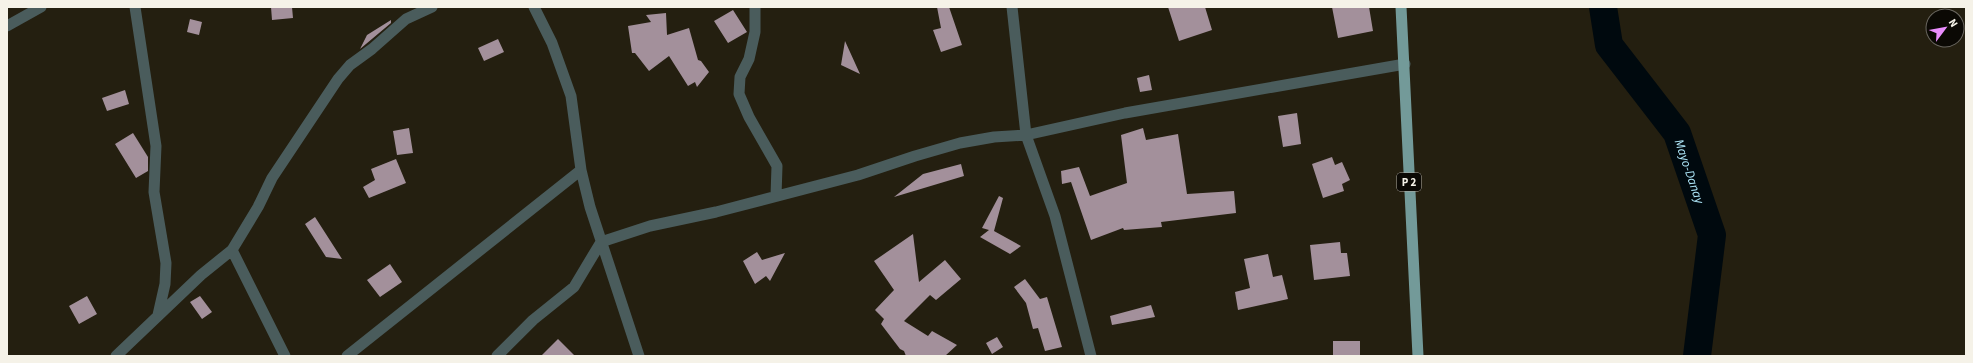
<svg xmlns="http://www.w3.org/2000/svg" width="1973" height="363" font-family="'Source Sans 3',sans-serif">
	<rect width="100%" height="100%" fill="#241f10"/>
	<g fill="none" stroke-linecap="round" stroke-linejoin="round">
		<path stroke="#00090e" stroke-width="28" id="s1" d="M1603 7 1609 45 1677 133 1712 235 1697 356"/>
	</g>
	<path fill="#a3909b" d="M271 7H292L293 18 272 20Z
		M937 7H949L962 45 941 52 933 30 941 28Z
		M1168 7H1205L1212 30 1179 41Z
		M1332 7H1369L1373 31 1338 38Z
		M733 10 747 32 728 43 714 21Z
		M666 13 667 35 689 28 698 60 701 61 709 72 697 87 695 82 688 86 669 56 649 71 635 53H632L628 26 651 22 646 15Z
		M190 19 202 22 199 35 187 32Z
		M391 20V23L360 49 367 35Z
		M498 39 504 52 484 61 478 48Z
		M845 41 860 74 841 65Z
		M1149 75 1152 90 1140 92 1137 78Z
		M125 90 129 104 107 111 102 98Z
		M1297 113 1301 144 1283 147 1278 116Z
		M409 128 413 153 397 155 393 131Z
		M1143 128 1146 140 1178 134 1187 194 1234 191 1236 213 1161 222 1162 227 1124 230 1123 228 1091 240 1071 182 1062 184 1061 171 1079 167 1090 196 1127 183 1121 135Z
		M133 133 148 157V171L136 178 115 144Z
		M1332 157 1335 165 1342 162 1350 180 1342 184 1344 191 1323 198 1312 164Z
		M396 159 406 183 369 198 363 187 375 180 371 169Z
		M961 164 964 176 894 197 923 174Z
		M999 196 1003 198 994 231 1021 246 1010 254 980 237 989 230 982 228Z
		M315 217 342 259 326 257 305 224Z
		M913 234 919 282 945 260 961 279 936 300 930 295 904 321 928 336 932 331 957 345 945 356H906L904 351 900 349 881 324 884 319 875 310 894 290 874 261Z
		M1340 242 1341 253H1347L1350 276 1314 280 1310 245Z
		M757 252 762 260 785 253 770 281 766 276 755 284 743 261Z
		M1268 254 1273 277 1282 275 1288 299 1238 310 1235 292 1250 288 1244 259Z
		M390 264 402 282 380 297 367 280Z
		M1025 279 1040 299 1047 297 1062 347 1045 351 1038 328 1033 329 1026 303 1014 287Z
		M87 296 97 314 79 324 69 306Z
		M200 296 212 312 202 319 190 302Z
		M1151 305 1155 317 1112 325 1110 316Z
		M997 337 1003 347 992 354 986 343Z
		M558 339 575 356H541Z
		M1333 341H1360V356H1333Z"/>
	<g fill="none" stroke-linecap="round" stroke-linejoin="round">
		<path stroke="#4a5c5c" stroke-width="11" d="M135 7 156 146 154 192 166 263 165 284 158 315
			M534 7 552 43 571 96 581 170 590 207 639 356
			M755 7V32L749 59 740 77 739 94 749 117 777 166 776 196
			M1012 7 1026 135 1055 216 1091 356
			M7 26 41 7
			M232 250 285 356
			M116 356 201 275 232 250 258 207 272 178 338 79 350 65 372 49 406 19 432 7
			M347 356 581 170
			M497 356 533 320 574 287 601 242 650 226 716 212 858 175 915 156 960 143 994 137 1026 135 1125 113 1405 64"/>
		<path stroke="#739a99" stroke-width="11" d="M1401 7 1418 356"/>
	</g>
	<g text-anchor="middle" stroke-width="4" stroke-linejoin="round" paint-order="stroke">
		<rect fill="#0b0904" stroke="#afaca4" stroke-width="1" x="1397" y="173" width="24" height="18" rx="3"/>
		<g font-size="11" font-weight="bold" fill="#f5f2e8">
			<text x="1409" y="186">P 2</text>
		</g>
		<g font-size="13" font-style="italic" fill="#ade6f8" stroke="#0b0904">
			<text dy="5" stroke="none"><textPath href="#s1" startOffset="190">Mayo-Danay</textPath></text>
		</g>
	</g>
	<rect width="1973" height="363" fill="none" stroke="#f5f2e8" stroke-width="16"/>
	<g transform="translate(1945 28) rotate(58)"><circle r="19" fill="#0b0904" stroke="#69665f"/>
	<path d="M0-3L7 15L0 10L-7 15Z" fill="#ea8dfd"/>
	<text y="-6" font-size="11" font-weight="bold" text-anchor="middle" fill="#f5f2e8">N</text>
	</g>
</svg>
